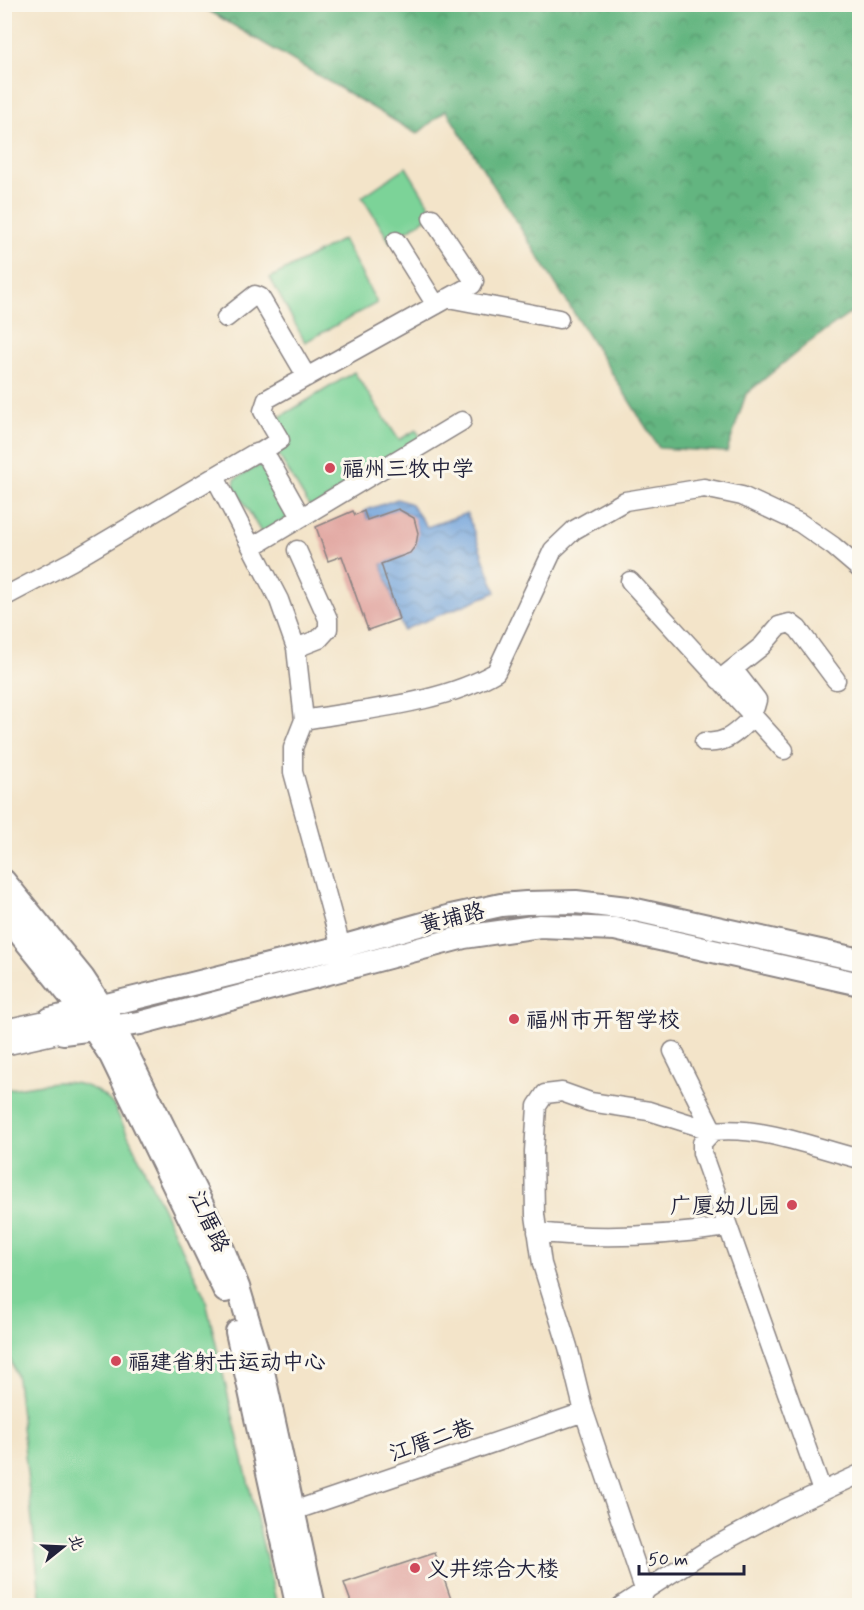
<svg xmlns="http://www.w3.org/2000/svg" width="864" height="1610" font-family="Mynerve,'LXGW WenKai TC',sans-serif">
	<defs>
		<pattern id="forest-crowns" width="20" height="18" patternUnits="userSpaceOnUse" patternTransform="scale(1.5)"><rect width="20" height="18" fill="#64b580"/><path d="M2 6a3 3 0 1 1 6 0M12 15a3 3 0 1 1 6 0" fill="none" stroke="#52936a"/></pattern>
		<pattern id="water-waves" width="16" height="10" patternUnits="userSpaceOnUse" patternTransform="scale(1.5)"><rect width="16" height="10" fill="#6fa2db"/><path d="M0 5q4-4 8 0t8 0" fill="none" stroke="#5b84b3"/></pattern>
	</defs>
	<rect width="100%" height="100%" fill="#fbf7ec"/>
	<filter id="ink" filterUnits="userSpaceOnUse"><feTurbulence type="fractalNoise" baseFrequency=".0167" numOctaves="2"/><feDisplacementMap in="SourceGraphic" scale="12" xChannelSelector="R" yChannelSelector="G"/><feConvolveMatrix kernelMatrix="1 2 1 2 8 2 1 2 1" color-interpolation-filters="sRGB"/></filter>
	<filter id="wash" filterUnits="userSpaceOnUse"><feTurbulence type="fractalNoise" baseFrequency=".008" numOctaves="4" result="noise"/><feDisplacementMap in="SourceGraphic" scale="24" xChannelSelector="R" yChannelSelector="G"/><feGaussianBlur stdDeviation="1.35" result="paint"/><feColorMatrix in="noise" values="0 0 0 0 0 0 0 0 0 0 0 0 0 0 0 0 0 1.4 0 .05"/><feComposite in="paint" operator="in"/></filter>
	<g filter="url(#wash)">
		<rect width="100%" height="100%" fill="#f3e4c9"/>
		<path fill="#7bd398" stroke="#4e7a6a" stroke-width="1.5" d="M406 167 434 213 390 242 362 197Z
			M343 239 377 303 305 342 270 278Z
			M354 372 399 440 416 430 422 439 311 509 275 449V420Z
			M258 466 265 467 290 517 262 534 234 486 235 479Z
			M55 1082C79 1081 99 1087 114 1106L205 1297 277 1605H41L17 1379 5 1342 4 1090Z"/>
		<path fill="url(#forest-crowns)" stroke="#436c5e" stroke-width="1.5" d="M199 5H859V307L807 344 746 394 727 452 659 448 446 110 417 134Z"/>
		<path fill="url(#water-waves)" stroke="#48628b" stroke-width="1.5" d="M397 499 411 504 427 527 467 513 496 592 403 630 381 564 405 555 416 545C419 527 415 516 398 509L367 520 364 511Z"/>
		<g id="blocks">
			<path fill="#e2a8a3" d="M398 509 414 518 418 533 416 545 410 553 381 564 399 619 368 630 342 556 328 561 316 527 353 511 355 515 364 511 367 520Z
				M435 1553 453 1605H352L344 1583Z"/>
		</g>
	</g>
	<g filter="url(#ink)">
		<use href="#blocks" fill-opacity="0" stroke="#8a8382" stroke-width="1.5"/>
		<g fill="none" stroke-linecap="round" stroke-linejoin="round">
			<g stroke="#8a8382" stroke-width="21">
				<path id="minor" d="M396 241 436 305
					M448 298 559 319
					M226 318 255 295 260 297 307 377
					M261 452 280 440 263 411 267 399 472 285 474 281 432 218
					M215 477 279 600 296 648 304 720 293 748V772L341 947
					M252 547 462 421
					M630 581 784 750
					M4 597 72 561 253 454 261 452 269 460 301 517
					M296 648 319 639 328 629V619L297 550
					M733 669 757 700 755 707 749 713
					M719 680 762 646 779 626 790 623 798 629 836 680
					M304 720C365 709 442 704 496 672L553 550 574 530 625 501 704 488 742 496 800 523 833 546 860 569
					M704 742C727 745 737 731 753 717
					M4 1029 50 1019
					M4 1046 63 1033
					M673 1051 713 1131
					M537 1232C600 1240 665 1236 728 1227
					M822 1491 702 1153V1143L713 1131C763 1126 812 1147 860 1159
					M293 1511 584 1412
					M645 1592 584 1412 568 1347 542 1264 535 1215 534 1151 537 1106 545 1094 562 1092 590 1102 649 1111 713 1131
					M621 1606 706 1551 784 1509 860 1474"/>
			</g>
			<g stroke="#8a8382" stroke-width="26">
				<path id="major" d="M4 881 83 978 110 1019 218 1237 238 1287 262 1367 314 1606
					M4 914 78 1006 111 1056 225 1291
					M50 1019 341 947 451 916 501 905 526 903 576 902 627 908 860 960
					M63 1033 140 1023 464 937 540 926 615 929 860 984
					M237 1332 297 1604"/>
			</g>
			<use href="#minor" stroke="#fff" stroke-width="18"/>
			<use href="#major" stroke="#fff" stroke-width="22"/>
		</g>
	</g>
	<g fill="#d1495b" stroke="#fbf7ec" stroke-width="2">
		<circle cx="330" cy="468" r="6"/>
		<circle cx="514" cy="1019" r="6"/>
		<circle cx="792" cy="1205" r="6"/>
		<circle cx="116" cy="1361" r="6"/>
		<circle cx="415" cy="1568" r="6"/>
	</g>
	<g text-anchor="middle" stroke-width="6" stroke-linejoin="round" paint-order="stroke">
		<g font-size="22" fill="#22223b" stroke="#fbf7ec" text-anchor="start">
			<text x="342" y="476">福州三牧中学</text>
			<text x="526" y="1027">福州市开智学校</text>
			<text x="780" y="1213" text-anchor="end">广厦幼儿园</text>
			<text x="128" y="1369">福建省射击运动中心</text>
			<text x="427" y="1576">义井综合大楼</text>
		</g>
		<g font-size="22" fill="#22223b" stroke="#fbf7ec">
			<text transform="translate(452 917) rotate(-14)" y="8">黄埔路</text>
			<text transform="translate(210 1221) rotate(65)" y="8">江厝路</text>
			<text transform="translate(431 1439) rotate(-19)" y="8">江厝二巷</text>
		</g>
	</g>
	<rect width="864" height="1610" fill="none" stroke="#fbf7ec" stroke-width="24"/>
	<g transform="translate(63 1547) rotate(72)" stroke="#fbf7ec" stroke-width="4.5" paint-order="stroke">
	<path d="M0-4.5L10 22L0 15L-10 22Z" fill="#22223b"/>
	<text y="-9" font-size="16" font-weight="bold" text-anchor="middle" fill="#22223b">北</text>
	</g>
	<path d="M639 1565v9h105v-9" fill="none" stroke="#22223b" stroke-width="3"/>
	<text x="648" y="1565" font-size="18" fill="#22223b" stroke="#fbf7ec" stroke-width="4.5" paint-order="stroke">50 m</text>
</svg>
